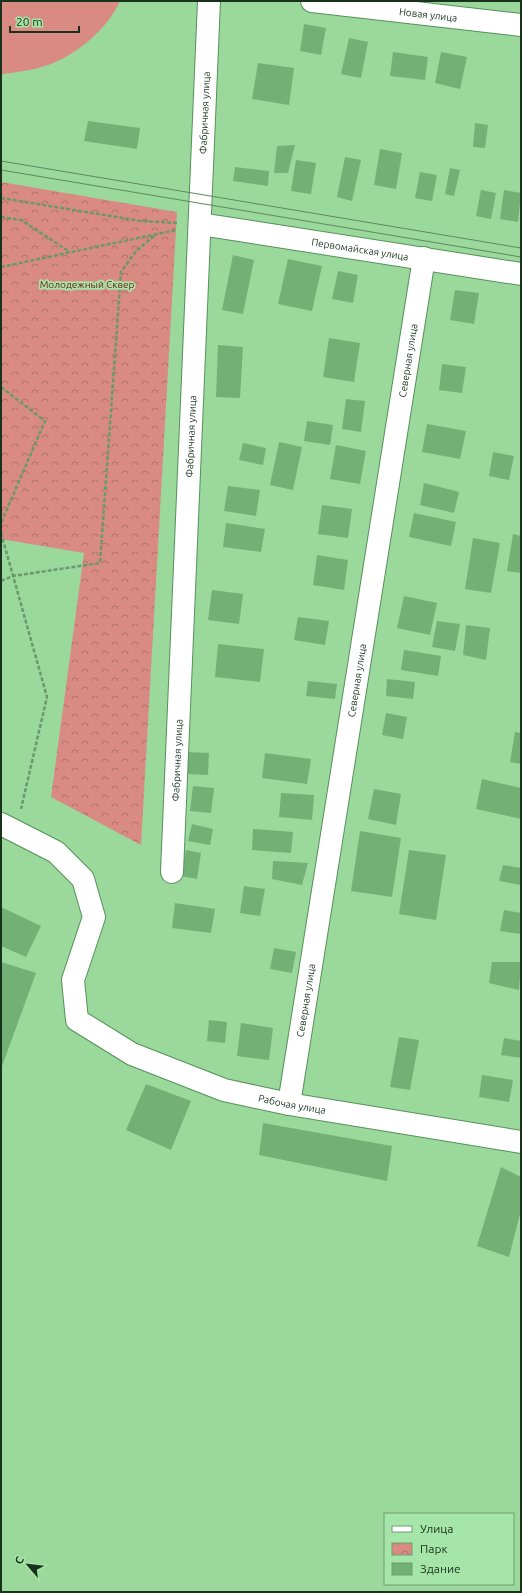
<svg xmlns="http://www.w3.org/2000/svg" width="522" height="1593" font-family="Ubuntu,sans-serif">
	<defs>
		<pattern id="park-crowns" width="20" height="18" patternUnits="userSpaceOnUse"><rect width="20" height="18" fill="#d98b83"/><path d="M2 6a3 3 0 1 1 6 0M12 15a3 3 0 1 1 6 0" fill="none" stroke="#af726a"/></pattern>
	</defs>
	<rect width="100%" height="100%" fill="#9ad89c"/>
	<path fill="#d98b83" d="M1 1H120C107 29 77 55 48 65 34 70 18 72 3 74H1Z"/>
	<path fill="url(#park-crowns)" d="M1 182 177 212 141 845 51 797 84 553 1 539Z"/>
	<path fill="#73b076" d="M304 24 326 28 321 55 300 51Z
		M349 38 368 42 361 78 341 74Z
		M393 52 428 57 425 80 390 76Z
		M441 52 467 57 460 89 435 83Z
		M258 63 294 68 289 105 252 99Z
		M88 121 140 128 137 149 84 141Z
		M475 123 488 125 485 148 473 147Z
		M295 145 288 173H274L277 146Z
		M380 149 402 153 396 189 374 185Z
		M345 157 361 160 352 201 337 197Z
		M296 160 316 163 311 194 291 191Z
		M235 167 269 171 268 186 233 181Z
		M450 168 460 170 454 196 445 194Z
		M420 172 437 175 432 201 415 198Z
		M481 190 496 193 491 219 476 216Z
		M504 190 521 193 518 222 500 219Z
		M233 255 254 260 243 314 222 310Z
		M288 259 322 266 312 311 278 304Z
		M338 271 358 275 353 303 332 299Z
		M455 290 479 293 474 324 450 320Z
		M329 338 360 343 354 382 323 377Z
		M218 345 243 347 240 398 216 397Z
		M442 364 466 367 462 393 439 390Z
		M346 399 365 401 361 432 342 429Z
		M307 421 333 425 330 445 304 441Z
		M427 424 466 431 460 459 422 452Z
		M279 442 302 447 293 490 270 485Z
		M243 443 266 448 263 465 239 460Z
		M336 445 366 451 360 484 330 479Z
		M493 452 514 456 509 480 489 476Z
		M424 483 459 492 454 513 420 505Z
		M228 486 260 490 256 516 224 511Z
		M322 505 352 509 348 538 318 534Z
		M414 513 456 522 451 546 409 537Z
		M226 523 265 529 261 552 223 547Z
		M513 534 521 536V573L507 571Z
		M473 538 500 543 491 593 465 589Z
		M317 555 348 560 344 590 313 585Z
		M212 590 243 594 239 624 208 620Z
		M404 596 437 603 430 635 397 628Z
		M298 617 329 621 325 645 294 640Z
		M437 621 460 624 455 651 432 647Z
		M466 625 490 628 486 660 463 655Z
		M218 644 264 649 260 682 215 677Z
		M404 650 441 656 438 676 401 670Z
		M387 679 415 682 413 699 386 696Z
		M308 681 337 684 335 699 306 696Z
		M386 713 407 717 403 739 382 735Z
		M515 732 521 733V764L510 762Z
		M187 752 209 753 208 775 186 774Z
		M265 753 311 759 307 784 262 778Z
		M482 779 521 788V819L476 809Z
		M193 786 214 788 211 813 190 811Z
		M374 789 401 794 396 825 368 819Z
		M281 793 314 795 312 820 279 817Z
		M192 824 213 829 210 845 188 841Z
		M253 829 293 832 291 853 252 850Z
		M360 831 401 838 392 897 351 891Z
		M186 850 201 853 197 879 181 876Z
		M409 850 446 855 436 920 399 914Z
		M273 861 308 863 302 885 272 879Z
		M503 865 521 868V885L499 881Z
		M244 886 265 889 260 916 240 913Z
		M175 903 215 909 211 933 172 928Z
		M1 907 41 926 26 957 1 946Z
		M504 910 521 913V934L500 931Z
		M274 948 296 952 292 973 270 969Z
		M1 962 36 973 1 1069Z
		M492 962H521L519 990 489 983Z
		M209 1020 227 1022 225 1043 207 1041Z
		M241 1023 273 1028 269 1060 237 1056Z
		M399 1037 419 1040 410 1090 390 1087Z
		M504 1038 521 1041V1058L501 1055Z
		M482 1075 513 1080 509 1102 479 1097Z
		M146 1084 191 1101 171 1150 126 1130Z
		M263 1123 392 1146 387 1181 259 1155Z
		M501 1167 521 1177V1210L509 1257 477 1246Z"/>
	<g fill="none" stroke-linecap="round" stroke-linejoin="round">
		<g stroke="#559159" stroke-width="24">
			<g id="minor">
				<path id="s1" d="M312 1 521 25"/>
				<path id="s2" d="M200 224 521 274"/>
				<path id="s3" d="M1 824 56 852 83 879 94 917 73 980 77 1020 132 1054 224 1090 289 1104 521 1142"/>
				<path id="s4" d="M172 872 209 1"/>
				<path id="s5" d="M289 1104 424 258"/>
			</g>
		</g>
		<path stroke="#69996b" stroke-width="2.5" stroke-dasharray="4 2" stroke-linecap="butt" d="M1 198 141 221 177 223
			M1 217 21 220 70 252
			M1 267 176 230
			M1 387 45 421 1 523
			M1 533 47 697 21 809
			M1 581 13 576 100 563 121 272 136 251 154 236"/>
		<use href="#minor" stroke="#fff" stroke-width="22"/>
		<path stroke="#5d895f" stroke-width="1" d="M1 161 521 248
			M1 170 521 257"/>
	</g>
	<g text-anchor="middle" stroke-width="3.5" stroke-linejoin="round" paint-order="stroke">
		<g font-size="10" fill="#19321b" stroke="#a6e5a9">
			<text dy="4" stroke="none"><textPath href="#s1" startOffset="117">Новая улица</textPath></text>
			<text dy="4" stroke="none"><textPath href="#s4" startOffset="760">Фабричная улица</textPath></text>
			<text dy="4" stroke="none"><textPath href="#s2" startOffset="162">Первомайская улица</textPath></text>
			<text dy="4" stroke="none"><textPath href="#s5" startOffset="753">Северная улица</textPath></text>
			<text dy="4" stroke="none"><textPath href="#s4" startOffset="436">Фабричная улица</textPath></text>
			<text dy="4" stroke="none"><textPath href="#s5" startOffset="429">Северная улица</textPath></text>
			<text dy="4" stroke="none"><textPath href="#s4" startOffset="112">Фабричная улица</textPath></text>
			<text dy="4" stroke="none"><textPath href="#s5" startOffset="105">Северная улица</textPath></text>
			<text dy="4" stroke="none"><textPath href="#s3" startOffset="479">Рабочая улица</textPath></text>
		</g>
		<g font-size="10" fill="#731014" stroke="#a6e5a9">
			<text x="87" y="288">Молодежный Сквер</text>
		</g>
	</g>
	<rect width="522" height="1593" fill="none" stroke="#19321b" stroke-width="4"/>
	<rect x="384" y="1513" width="130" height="72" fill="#a6e5a9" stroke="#6e9d70"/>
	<rect x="392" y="1526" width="20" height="6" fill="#ffffff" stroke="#6e9d70"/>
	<text x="420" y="1533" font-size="12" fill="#19321b">Улица</text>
	<rect x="392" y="1543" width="20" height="12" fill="url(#park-crowns)" stroke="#6e9d70"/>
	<text x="420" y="1553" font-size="12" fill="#19321b">Парк</text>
	<rect x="392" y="1563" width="20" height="12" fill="#73b076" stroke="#6e9d70"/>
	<text x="420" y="1573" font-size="12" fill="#19321b">Здание</text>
	<g transform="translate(28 1565) rotate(298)" stroke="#a6e5a9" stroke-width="3" paint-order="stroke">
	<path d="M0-3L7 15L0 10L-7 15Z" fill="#19321b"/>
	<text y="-6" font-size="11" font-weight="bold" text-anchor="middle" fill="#19321b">С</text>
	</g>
	<path d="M10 26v6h69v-6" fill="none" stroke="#19321b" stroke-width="2"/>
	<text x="16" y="26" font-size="12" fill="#19321b" stroke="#a6e5a9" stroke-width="3" paint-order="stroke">20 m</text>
</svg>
